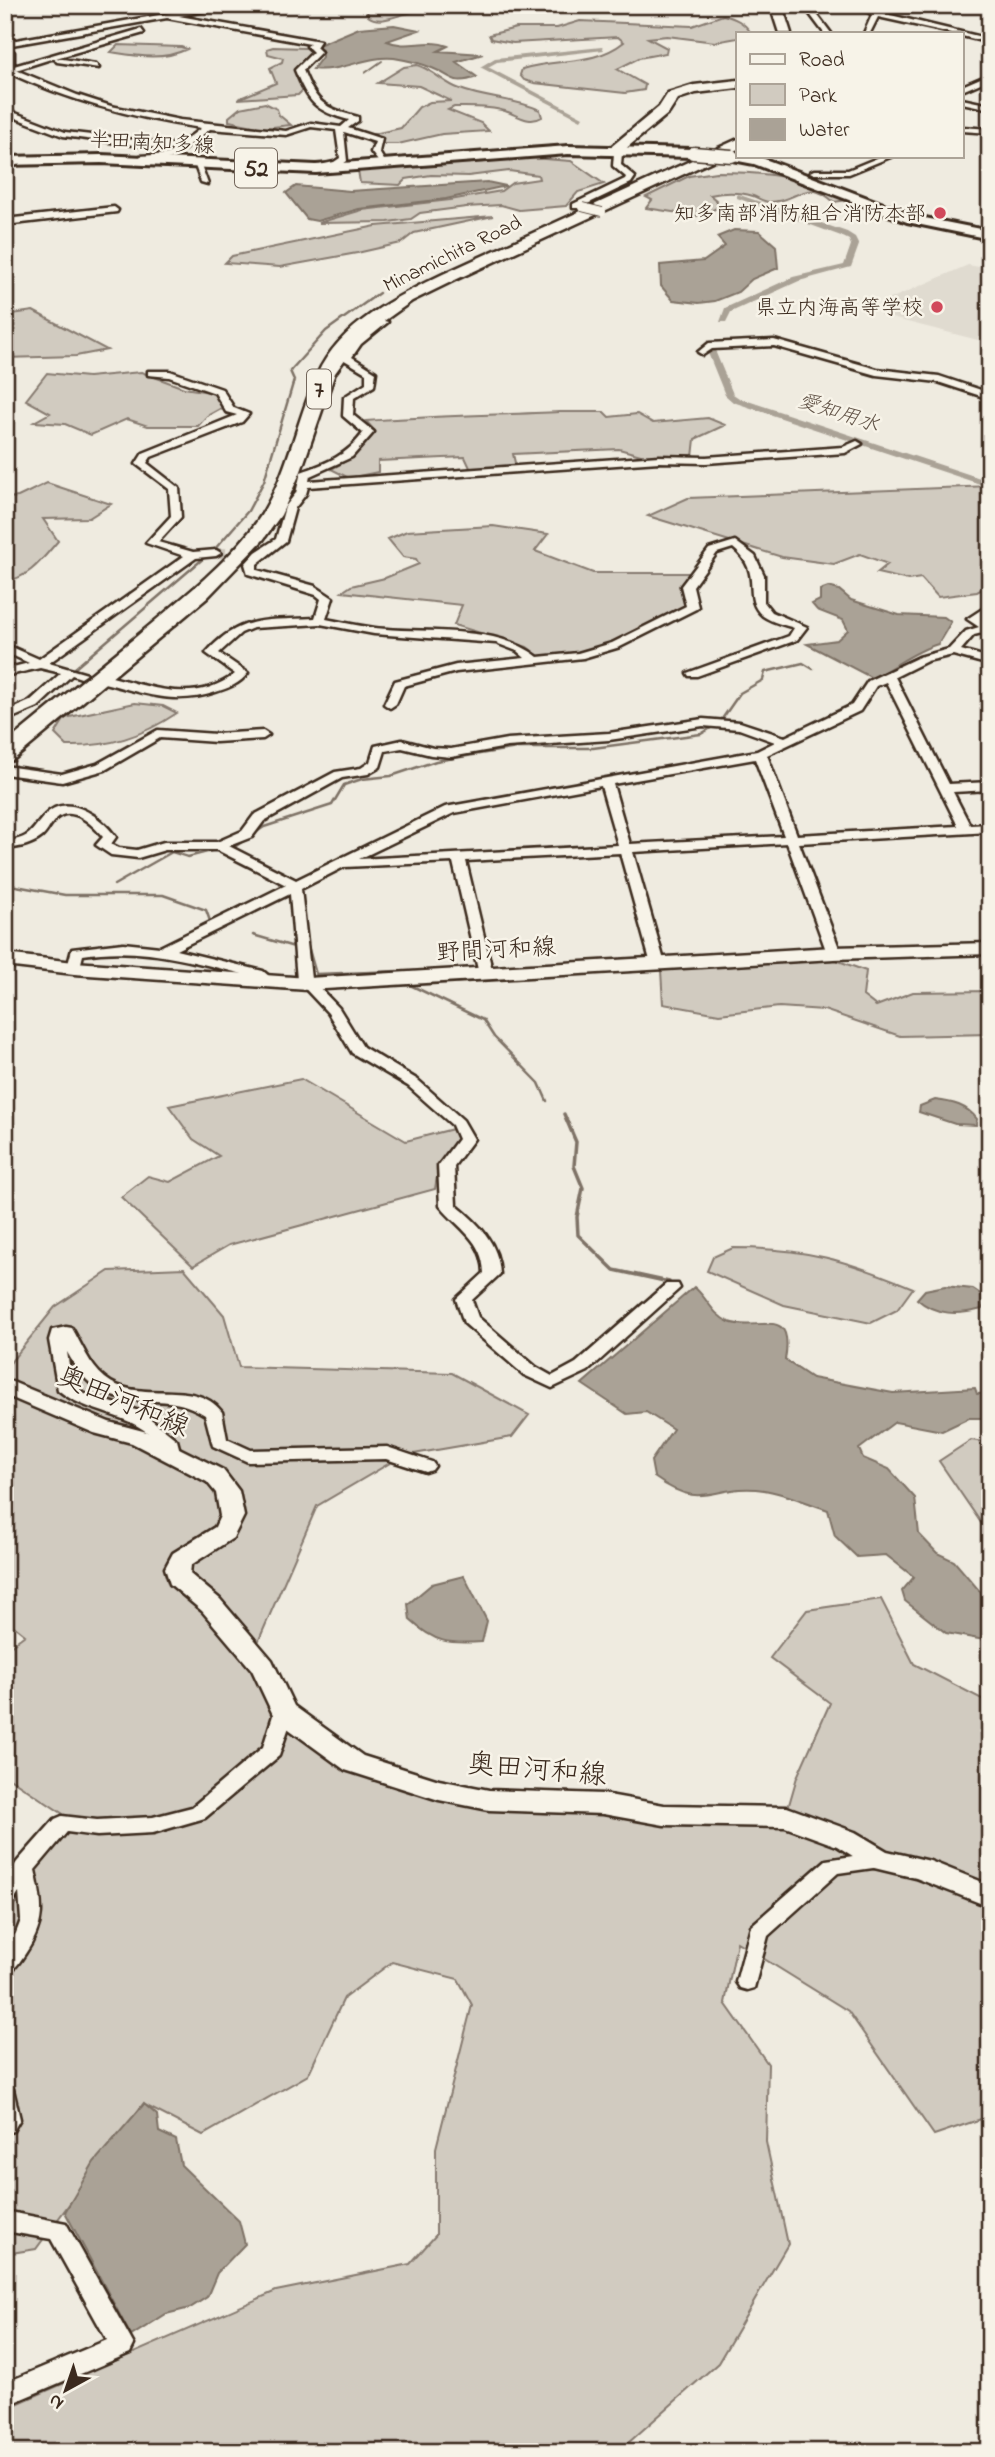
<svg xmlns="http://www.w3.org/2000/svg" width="995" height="2457" font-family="'Indie Flower','Klee One',sans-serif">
	<rect width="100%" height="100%" fill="#efebe0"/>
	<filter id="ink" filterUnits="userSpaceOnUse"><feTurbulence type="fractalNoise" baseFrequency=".0143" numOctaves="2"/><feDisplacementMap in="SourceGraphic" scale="14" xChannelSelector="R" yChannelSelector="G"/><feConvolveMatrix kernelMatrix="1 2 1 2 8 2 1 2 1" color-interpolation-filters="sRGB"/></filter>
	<g filter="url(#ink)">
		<path fill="#e0dbd0" d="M968 265 990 269V338L978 340 880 315 890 299Z"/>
		<path fill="#d1cbc0" stroke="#867a6f" stroke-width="2" d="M366 5H487L492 8C466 15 441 10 415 12 399 13 381 26 368 16Z
			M723 15C735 18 744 22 751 33H738V38L715 42 667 36 648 38 667 48 666 53 639 58 617 69 645 85 644 90 625 93 534 83 524 80 520 75 522 69C557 58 594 66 624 42L618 37 513 43 491 39 489 35 516 28H557L580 21 692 26Z
			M118 45 181 47 187 49C163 61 137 56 111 52Z
			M273 47 306 48 313 53 297 70 304 89 298 95 238 99 276 83 270 68 282 62 283 58 268 54 267 49Z
			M417 65C434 70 444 84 460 89 486 99 514 98 540 110L542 117C529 125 518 115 505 111 489 106 470 107 454 107L448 110 481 123 489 131 442 134 398 144H371L364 136 401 128 419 107 430 102 451 101 419 86 378 83 404 67Z
			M265 103 277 109 279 115 291 125 263 128 229 121V117L240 108Z
			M506 156 571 161 604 184 578 192 566 206 519 210 501 205 466 207 420 213 411 219 388 222 318 223 362 210 450 200 501 191 512 183 539 179 538 175 509 171 468 176 431 175 406 179 400 185 360 183 358 170Z
			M716 172C761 172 809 176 848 200L834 202C806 176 796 203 769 202 764 202 758 198 753 196 740 192 724 192 710 195L717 201V208L699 216 646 208 652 200 646 197 689 176Z
			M493 216 414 233 401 243 357 253 280 267 225 263 232 256 376 226Z
			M33 311 107 350 76 356 5 358V315Z
			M141 372 184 388 216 393 223 407 207 416 198 426H148L127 419 91 435 65 424 34 422 50 413 26 400 47 373 88 377Z
			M560 412H604L609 417 637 414 653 423 708 418 725 425 695 439 693 457H648L619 449 513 454 516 467 471 470 465 457 378 461V472L349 478 331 469C352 459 362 451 375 431L366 421C431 416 495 415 560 412Z
			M47 483 111 504 89 518 43 519 58 541C43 558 29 579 5 581V498L18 497Z
			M990 486V585L977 592 938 597 921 578 908 580 877 573 888 564 860 554 834 564 782 557 648 516 688 498Z
			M493 526 548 534 535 551 593 573H691L679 586 686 606 611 643 575 654 539 656 527 647 454 625 462 605 342 592 351 586 385 578 419 564 416 559 403 557 388 539 407 531Z
			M135 703 163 706 177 713C141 737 109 747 67 746L55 734 65 718Z
			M833 959 866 971 863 996 876 1006 913 992 990 991V1034L900 1036 824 1010 779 1007 719 1014 663 1004 661 970Z
			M301 1079 406 1141 453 1129 460 1139 439 1164 435 1189 229 1245 193 1266 121 1197 148 1176 170 1182 219 1156 193 1139 169 1106Z
			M733 1248C806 1248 846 1260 913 1288L897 1310 871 1323 784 1305 707 1271 713 1257Z
			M184 1268 224 1315 239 1367 452 1373 529 1415 512 1437 402 1456 317 1506 255 1649 273 1711 435 1798 784 1822 797 1777 830 1703 770 1658 807 1610 881 1599 914 1664 990 1703V2116L934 2135 848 2011 737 1942 725 2003 768 2064 766 2142 788 2244 718 2363 618 2452H5V2409L276 2291 410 2264 436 2235V2148L472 2005 458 1979 392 1962 344 1998 308 2075 203 2135 143 2104 36 2249 5 2254V1921L34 1869 72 1820 5 1775V1645L10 1646 25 1635 5 1619V1369L55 1307 109 1271Z
			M971 1440 990 1443V1536L939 1461Z"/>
		<path fill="#aaa296" stroke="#7e7266" stroke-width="2" d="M394 25 419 30 387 41C407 50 427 38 448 46L438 51 483 54 456 62 477 77C452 86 453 76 432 68 421 63 406 60 394 58 366 55 341 73 313 69L322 57V50L316 46 359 28Z
			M487 182 506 186 446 199 359 209 317 221 307 219 286 193 296 186 350 191Z
			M734 230 759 231 776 246 778 268 752 279 738 292 715 301 699 303 673 300 661 286 660 265 704 261 725 246 717 237Z
			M828 587 839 590 851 600 899 615 944 617 951 622 938 644C914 651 895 667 872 678L807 644 837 640 848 630 843 620 817 610 812 604 820 600V590Z
			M935 1100C953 1102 966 1105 977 1119L976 1125 955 1124 919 1112 920 1106Z
			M945 1286 973 1289 988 1299 982 1309C959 1315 936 1316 917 1299L925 1290Z
			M694 1287C707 1297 712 1315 729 1322 757 1333 795 1303 785 1360L812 1378 893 1393 975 1388 977 1394 990 1393V1418H969L942 1431 895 1422 859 1449 863 1458 889 1469 915 1498 919 1534 937 1553 954 1561 990 1603V1641L946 1633 905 1601 902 1591 914 1577 886 1555 857 1557 835 1536 828 1510C807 1503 785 1493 764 1490 714 1482 705 1514 654 1477L651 1461 673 1429 646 1412 627 1414 582 1384Z
			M464 1576 487 1621 482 1642C448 1644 435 1643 410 1620L408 1604 432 1584Z
			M144 2104 157 2115 159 2132 176 2140 181 2165 239 2221 245 2244 217 2273 207 2297 190 2308 166 2314 131 2336 65 2212 94 2162Z"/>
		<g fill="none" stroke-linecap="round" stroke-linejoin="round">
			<path stroke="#7e7266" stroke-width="2" d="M365 73 382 61"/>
			<path stroke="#7e7266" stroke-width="2.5" d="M214 550 248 511 264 481 294 380 290 371 326 331 379 293
				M74 669 205 557
				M5 709 26 702 55 678
				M722 719 740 693 763 680 765 672 803 663 813 669
				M236 846 264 827 332 805 344 785 362 779 391 776 436 761 517 748H593L701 734 716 725
				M5 884 65 895H163L206 910 210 921
				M114 885 172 852 188 857 215 850
				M253 935 294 947
				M308 946 316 974 398 971
				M408 984 483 1020 494 1037 539 1083 547 1101"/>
			<path stroke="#7e7266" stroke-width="3.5" d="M564 1114 576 1142 574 1166 583 1188 577 1217 578 1235 614 1270 669 1282"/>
			<path fill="#aaa296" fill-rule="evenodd" d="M790 5H796L792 9Z
				M602 47 604 50 497 62 488 67 583 117 581 120 480 67 495 58Z
				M737 194 847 232 855 237 859 245 851 267 799 281 731 312 726 322H720L725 308 793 277 844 265 851 245 849 240 841 236 737 198Z
				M711 345 718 347 716 353 733 394 739 398 989 481 990 484 983 485 733 402 725 395 708 353Z"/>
			<path stroke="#cbc4b9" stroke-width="10" stroke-dasharray="10 5" stroke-linecap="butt" d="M216 553 260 554"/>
			<g stroke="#3b2a1e" stroke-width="5">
				<path id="minor" d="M216 5H233L179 16 320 41 316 47 321 52 303 70C316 103 324 108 358 117V121L348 128 382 139 379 152 387 165H381L371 152 375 142 344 132 347 161 340 166 315 170V166L334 162 340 158 336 130 311 127 286 135 210 129 173 158 143 160 140 156 168 154 173 150 63 136 5 114V109L65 132 179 145 201 128C134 118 69 101 7 72L5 42ZM167 18 310 44 307 46 313 52 295 70C308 102 315 111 349 120L341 127 311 123 286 131 180 120 111 106 77 95 16 70 54 58 57 62 99 68 96 64 56 58 144 33 141 29 14 66V52L6 46Z
					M803 5H810L831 33H824Z
					M860 5H868L878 12 990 39V43L962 36V33H951L878 17 870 33H864L872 15Z
					M987 53H990V60L986 58Z
					M990 74V79L962 91V86Z
					M962 99 990 105V109L962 103Z
					M962 127 990 129V133L962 131Z
					M618 151 622 153 621 165 635 177 631 183 579 208H573V204L625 179 626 177 613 166 614 153Z
					M882 156H893L849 174H814L810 172 814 170H848Z
					M12 159H18L17 165 5 169V164Z
					M194 163 201 165 208 184 201 182Z
					M114 207 118 210 117 212 5 225V219Z
					M380 320 388 322 361 344 352 357 376 372 374 386 354 398 353 415 374 432 352 457 310 476 309 481 659 456 706 457 843 447 857 441 862 444 845 453 706 463 659 462 308 487 306 494 295 508 286 541 257 564V570L315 586 333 598 326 619C342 622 359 626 375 628 427 634 496 624 538 657L578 653 612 643 686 606 681 586 709 549 735 541 755 556 764 575V602L772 612 807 627 797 640 697 676H689L687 673 789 636 794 628C785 625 771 622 763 616 740 597 765 574 733 548L717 553 693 586 698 607 696 609 620 647 583 658 456 672 404 686 396 704 390 708 384 704 395 681 456 665 525 658 517 651 496 643 374 634 320 624 253 628 241 633 219 653 248 673C240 684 228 688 216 692 175 706 143 693 104 683V677L108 676C152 687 194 705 235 674L206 653C240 614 268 621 315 618L321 599 316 595 248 574 245 564 256 552 276 539 285 507 296 493 301 472C327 463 348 455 363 433L343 416 344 397 366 383V373L341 358 355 340Z
					M774 340 877 369 939 376 990 393V399L938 382 876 375 774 346 712 349 703 355 698 352 709 343Z
					M148 371H170L222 389 234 408 249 414 242 422 151 457 147 463 179 488 181 517 158 542 193 552 216 550 221 553 216 556 196 558 49 663 87 674 81 678 72 675 38 707 5 721V712L30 701 61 673 40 668 5 676V669L29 663 5 652V644L39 659 184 556 146 543 171 516 169 489 136 464 143 453 237 415 226 412 215 393 169 377 148 375Z
					M990 604V612L981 619 990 623V631L974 635 961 650 990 658V665L953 655 927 661 895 677 949 784 990 782V790L953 792 970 825 990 824V832L799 843 841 953 839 956H829L827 953 787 843 633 852 665 964 658 968 651 964 620 853 466 861 493 974 486 978 479 974 453 862 344 867 301 889 311 979 339 1008 363 1047 418 1080 463 1120 474 1139 454 1166 456 1205C478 1223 499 1243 500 1274L472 1300 478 1317 536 1367 552 1376 576 1363 666 1284H678L680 1288 588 1371 552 1388 524 1375 464 1323 456 1299 484 1273C483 1240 459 1229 440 1206L438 1166 458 1139 452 1125 408 1086 352 1053 328 1013 297 980 290 894 176 950 263 971 276 982 274 985C263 987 251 976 239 973 187 960 137 946 83 955L79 971H69L67 968 72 949 123 943 160 947 286 885 217 850H165L138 858 111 855 96 845 103 837C93 825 72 804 56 819 50 824 48 832 42 837 32 845 18 848 5 849V841C32 839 30 831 45 815 68 791 102 818 116 837L111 844 119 848 137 850 164 842H217L242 831 254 815 335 772 361 768 370 762 375 746 402 740 433 748 451 749 507 739 609 733 703 719 740 722 785 737 852 705 868 681 919 657 949 649 966 631 979 627 967 619ZM886 682 958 826 797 835 767 755 860 711 876 686ZM703 726 739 729 775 742 757 751 445 807 296 880 229 846 252 837 264 821 342 778 368 774 380 767 385 751 402 748 431 755 451 757 507 747 609 740ZM755 759 784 836 630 844 613 784ZM601 786 618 845 359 859 454 813Z
					M158 730 216 734 263 731 269 735 263 739 216 742 160 738 105 770 62 782 5 774V766L62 774 97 764Z
					M66 1327 72 1328C82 1345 89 1365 105 1378 138 1405 195 1376 222 1412L227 1439 251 1450 387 1447 432 1462 435 1466 432 1470 426 1472 386 1459 248 1462 213 1446 205 1415C156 1382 108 1429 67 1352L72 1384 85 1394 142 1412 177 1440 181 1455 178 1459H166C163 1454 164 1448 160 1444 131 1411 90 1416 58 1390L49 1340 52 1330Z
					M284 1705 291 1707 294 1712 279 1756 205 1818 153 1833 97 1836 67 1832 35 1870C43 1905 46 1923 25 1954 19 1963 15 1970 5 1973V1949L16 1933 21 1920 19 1892 12 1903 5 1905V1880L17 1862 55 1819 62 1816 97 1820 153 1817 192 1807 263 1747 274 1712 277 1707Z
					M880 1852 887 1854 890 1860 887 1866 838 1873 768 1936 754 1988 747 1990 740 1988 736 1982 751 1926 826 1860Z
					M5 2086 13 2089 20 2119 13 2131 5 2133Z
					M5 2211 66 2223 134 2345 130 2353 5 2406V2383L107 2340 51 2239 5 2231Z"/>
			</g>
			<g stroke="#3b2a1e" stroke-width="5">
				<path id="secondary" d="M990 943V954L834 959 308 990 74 974 5 966V954L74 962 308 978 834 947Z
					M5 1379 109 1422 147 1432 223 1470 239 1491 244 1516 233 1538 191 1565 190 1574 220 1599 272 1660 294 1706 363 1756 439 1780 489 1790 603 1794 664 1805 787 1807 855 1832 887 1851 930 1861 990 1885V1907L916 1878 870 1867 837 1846 785 1827 664 1825 603 1814 489 1810 439 1800 345 1770 275 1719 252 1670 202 1611 170 1584 165 1568 173 1553 215 1527 220 1516 216 1493 207 1482 132 1443 94 1433 5 1395Z"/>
			</g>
			<g stroke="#3b2a1e" stroke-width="6">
				<path id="primary" d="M568 146 693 149 699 153 693 157 568 154 316 173 101 163 5 165V157L101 155 316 165Z
					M732 152 762 158 915 216 990 231V239L907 222 754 164 728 159 726 156Z"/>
			</g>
			<g stroke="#3b2a1e" stroke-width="5">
				<path id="motorway" d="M770 5H782L791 33H779Z
					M738 80V88L696 93 678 99 669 113 624 150 623 156 618 157 611 153 612 146 659 107 668 93 694 85Z
					M738 139V149L455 280 412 301 377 326 351 351 335 373 301 471 281 515 263 540 207 598 13 760 5 762V744C49 708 93 672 137 636 176 603 218 571 250 531 286 486 294 426 317 375 339 325 397 296 443 274Z"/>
			</g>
			<use href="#minor" fill="#f7f3e8" fill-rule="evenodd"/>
			<use href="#secondary" fill="#f7f3e8" fill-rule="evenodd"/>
			<use href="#primary" fill="#f7f3e8" fill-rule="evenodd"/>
			<use href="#motorway" fill="#f7f3e8" fill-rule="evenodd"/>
			<g stroke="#3b2a1e" stroke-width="10" stroke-linecap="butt">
				<path id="minor-bridge" d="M582 207 602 212"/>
			</g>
			<g stroke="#3b2a1e" stroke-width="15" stroke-linecap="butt">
				<path id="primary-bridge" d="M693 153 732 156"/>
			</g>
			<use href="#minor-bridge" stroke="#f7f3e8" stroke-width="8"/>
			<use href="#primary-bridge" stroke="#f7f3e8" stroke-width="12"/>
		</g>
	</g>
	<g fill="#d1495b" stroke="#f7f3e8" stroke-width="2.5">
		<circle cx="940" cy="213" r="7"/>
		<circle cx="937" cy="307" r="7"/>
	</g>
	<g text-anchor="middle" stroke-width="5" stroke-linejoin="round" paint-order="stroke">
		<g font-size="21" fill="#3b2a1e" stroke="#f7f3e8">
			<text transform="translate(152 142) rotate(3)" y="7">半田南知多線</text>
			<text transform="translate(452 253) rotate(-26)" y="7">Minamichita Road</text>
		</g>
		<g font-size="21" fill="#3b2a1e" stroke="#f7f3e8" text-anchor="end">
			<text x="926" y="220">知多南部消防組合消防本部</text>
			<text x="923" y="314">県立内海高等学校</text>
		</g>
		<g font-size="21" font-style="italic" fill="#625448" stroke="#f7f3e8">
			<text transform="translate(839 412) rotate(18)" y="7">愛知用水</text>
		</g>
		<g fill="#f7f3e8" stroke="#73665b" stroke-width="2">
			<rect x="235" y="148.5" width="42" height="39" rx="5"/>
			<rect x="307" y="369.5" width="24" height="39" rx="5"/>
		</g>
		<g font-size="23" font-weight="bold" fill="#3b2a1e">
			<text x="256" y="176">52</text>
			<text x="319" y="397">7</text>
		</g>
		<g font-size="24" fill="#3b2a1e" stroke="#f7f3e8">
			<text transform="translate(496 949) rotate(-3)" y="8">野間河和線</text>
		</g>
		<g font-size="28" fill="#3b2a1e" stroke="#f7f3e8">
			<text transform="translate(124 1400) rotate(23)" y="10">奥田河和線</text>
			<text transform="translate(537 1768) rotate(5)" y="10">奥田河和線</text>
		</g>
	</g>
	<rect width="995" height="2457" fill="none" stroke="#f7f3e8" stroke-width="28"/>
	<rect x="14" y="14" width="967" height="2429" fill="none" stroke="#3b2a1e" stroke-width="2.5" filter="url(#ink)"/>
	<rect x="736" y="32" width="228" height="126" fill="#f7f3e8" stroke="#aca397" stroke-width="2"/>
	<rect x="750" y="54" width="35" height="10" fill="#f7f3e8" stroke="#aca397" stroke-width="2"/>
	<text x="799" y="66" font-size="21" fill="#3b2a1e">Road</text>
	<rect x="750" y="84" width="35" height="21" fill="#d1cbc0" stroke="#aca397" stroke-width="2"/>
	<text x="799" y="102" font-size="21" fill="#3b2a1e">Park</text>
	<rect x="750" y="119" width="35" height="21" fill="#aaa296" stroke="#aca397" stroke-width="2"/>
	<text x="799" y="136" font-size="21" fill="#3b2a1e">Water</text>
	<g transform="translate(66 2390) rotate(220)" stroke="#f7f3e8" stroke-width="5" paint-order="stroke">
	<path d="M0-5L12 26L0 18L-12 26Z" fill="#3b2a1e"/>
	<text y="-10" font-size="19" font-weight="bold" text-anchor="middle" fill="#3b2a1e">N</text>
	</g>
</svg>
